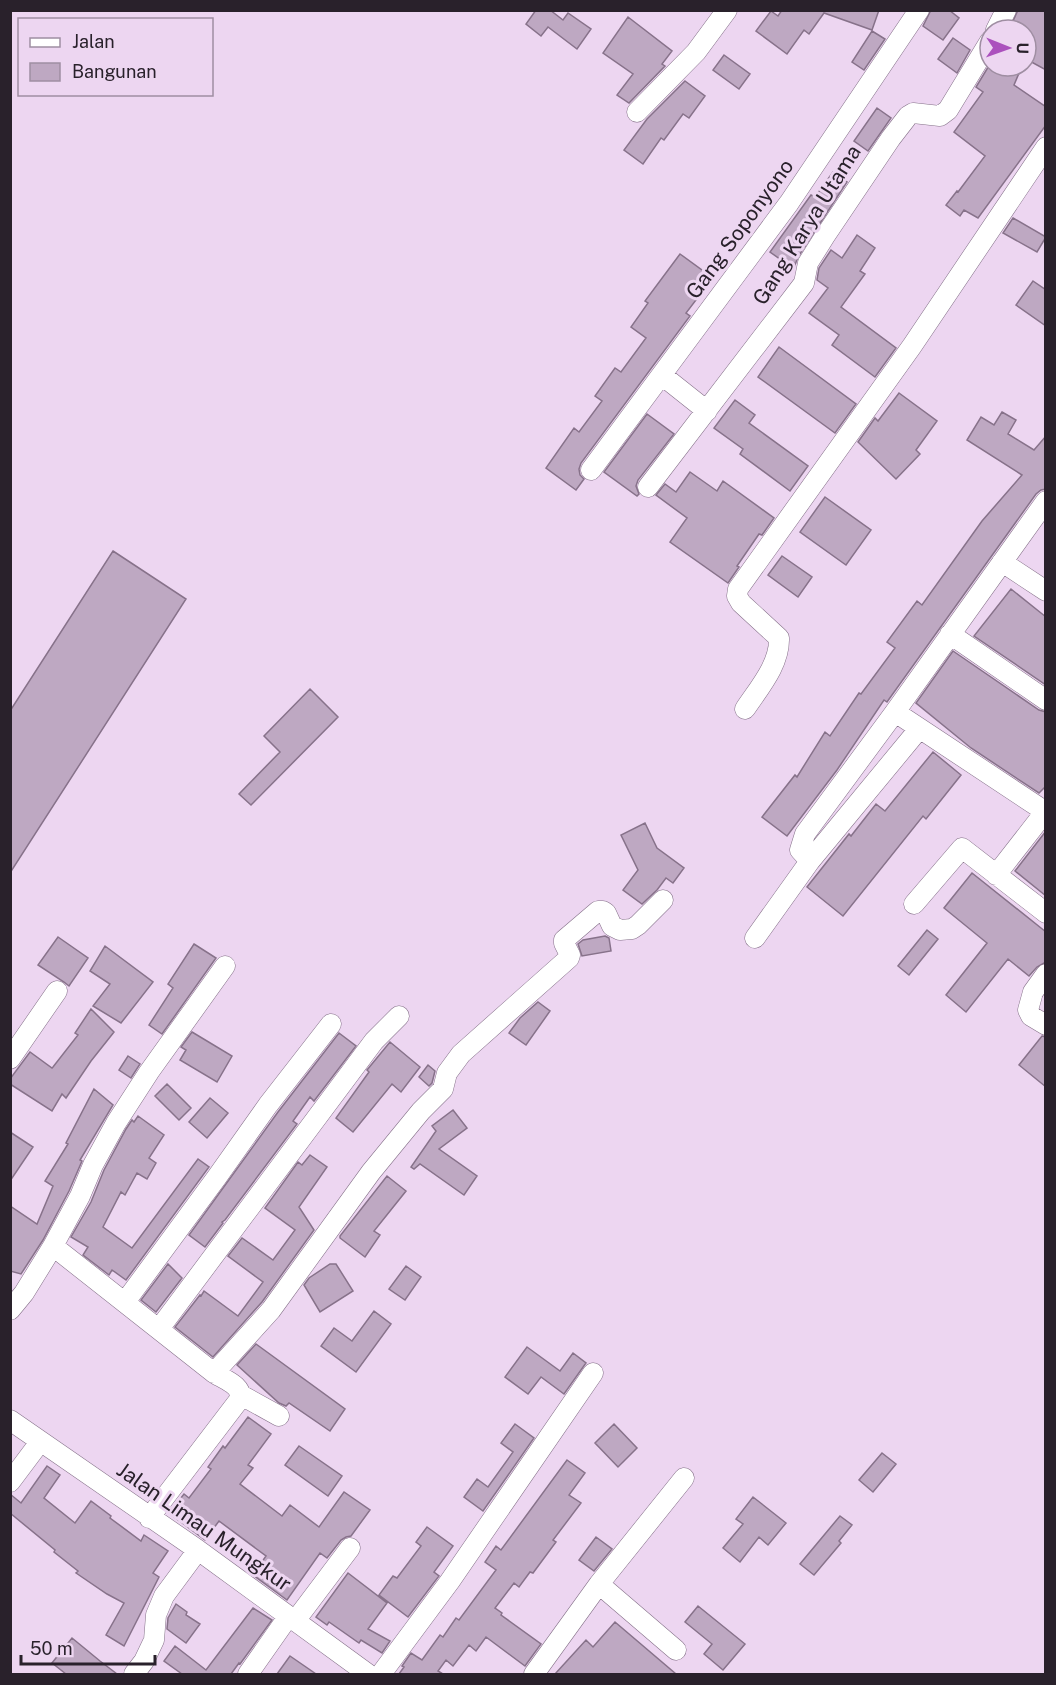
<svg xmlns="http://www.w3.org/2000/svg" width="1056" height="1685" font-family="'Public Sans',sans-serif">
	<rect width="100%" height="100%" fill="#edd6f1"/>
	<path fill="#bea8c2" stroke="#87728a" stroke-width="1.5" d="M536 10H550L563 20 568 13 591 29 577 49 548 27 541 36 526 24Z
		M782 10H879L872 30 824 13 809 34 804 30 787 54 756 31 771 11 778 16Z
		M931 10H949L959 18 943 40 923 26Z
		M1018 10H1046V70L1026 59V30H1009Z
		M628 17 672 51 662 64 665 66 629 103 617 95 633 74 603 53Z
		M872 31 885 39 864 70 852 62Z
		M953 38 970 50 957 73 938 59Z
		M724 55 750 74 739 89 713 70Z
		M990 64V66H1022L1014 85 1046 107V125L978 218 964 210 960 216 946 205 957 191 958 192 985 156 954 132 983 92 976 87Z
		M685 81 705 96 689 118 683 114 664 140 661 138 643 164 624 150 647 119Z
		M877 108 891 118 868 151 854 141Z
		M833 172 847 182 798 257 795 265 794 263 791 267 770 252 811 195 815 197Z
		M1013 218 1046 237 1037 252 1003 233Z
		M857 235 875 248 860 271 865 274 841 307 896 348 875 377 832 345 839 335 809 313 828 288 817 280 819 268 831 250 842 258Z
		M680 254 706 273 690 296 696 300 686 313 690 316 581 463 579 469 580 475 584 479 576 490 546 468 574 428 579 432 602 401 595 396 615 368 621 372 646 338 631 327 648 303 645 301Z
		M1033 281 1046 290V326L1016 305Z
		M779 347 856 404 835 433 758 377Z
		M899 393 937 421 916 450 920 454 896 479 858 442 875 418 878 421Z
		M735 400 755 415 749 423 808 466 790 491 740 454 743 449 714 428Z
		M1002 412 1016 420 1008 434 1034 450 1046 436V489L1041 490 1036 494 887 702 884 700 837 770 787 836 762 817 795 775 797 777 825 732 830 736 859 693 861 694 895 648 887 642 917 601 922 605 982 521 1022 475 967 440 981 417 994 425Z
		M647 414 674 434 638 480 636 486 639 494 637 496 604 472Z
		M690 472 717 491 723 481 774 518 762 535 759 534 737 566 739 567 728 583 670 542 687 518 656 495 665 484 676 492Z
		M825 497 871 530 846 565 800 532Z
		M113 551 186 599 10 873V711Z
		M782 556 812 577 798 597 768 575Z
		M1011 589 1046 617V685L974 636Z
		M953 651 1039 710 1046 712V786L1039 793 971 748 916 703Z
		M310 689 338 717 251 805 239 794 280 752 264 736Z
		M933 752 961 775 926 819 923 816 843 916 807 887 849 834 851 836 876 804 885 811Z
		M645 823 657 848 684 868 673 883 666 878 657 890 642 904 623 890 638 870 621 835Z
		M1046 831V896L1015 871Z
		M972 873 1046 932V962L1037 967 1029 976 1008 959 966 1012 946 995 987 943 944 908Z
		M927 930 938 939 909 975 898 966Z
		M605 936 609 938 611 951 582 956 578 944 583 940Z
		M58 937 88 958 69 986 64 982 38 965Z
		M194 944 216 958 162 1034 149 1025 173 988 168 984Z
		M105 946 153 982 121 1023 93 1006 110 984 90 971Z
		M538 1002 550 1011 526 1045 509 1033 520 1018Z
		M91 1009 114 1032 91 1061 66 1098 62 1094 52 1111 10 1084V1079L30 1052 52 1068 53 1067 78 1035 75 1033Z
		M192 1032 232 1056 217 1082 180 1060 186 1050 181 1047Z
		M339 1033 356 1046 314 1101 310 1097 293 1121 297 1124 225 1220 222 1222 223 1223 205 1247 189 1235 278 1112Z
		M1042 1036 1046 1037V1087L1019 1065Z
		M390 1042 420 1067 401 1092 392 1084 353 1132 336 1118 369 1072 367 1070Z
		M128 1056 140 1064 131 1078 119 1070Z
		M428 1065 435 1071 432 1083 429 1086 419 1077Z
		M167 1084 191 1108 179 1120 155 1096Z
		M94 1089 113 1105 80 1160 82 1161 69 1191 43 1240 21 1274 10 1271V1206L37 1224 53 1186 45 1181 68 1144 66 1143Z
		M210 1098 228 1113 207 1138 189 1122Z
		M453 1110 467 1128 439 1149 477 1176 464 1195 420 1164 414 1169 411 1167 436 1131 432 1126Z
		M138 1116 164 1135 149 1158 156 1163 147 1179 137 1173 125 1195 121 1192 103 1227 132 1248 198 1159 209 1167 126 1280 112 1270 109 1275 83 1255 88 1247 71 1237 91 1202 104 1170 126 1129 132 1120 134 1122Z
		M10 1132 33 1147 10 1181Z
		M310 1155 327 1167 299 1207 314 1230 262 1302 213 1357 175 1327 200 1295 201 1296 204 1291 238 1316 263 1282 228 1256 242 1238 273 1260 295 1230 265 1208 298 1162 302 1165Z
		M387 1176 406 1191 374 1231 380 1235 365 1257 340 1238V1236Z
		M168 1264 182 1278 156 1312 141 1300Z
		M330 1264H336L353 1291 320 1312 304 1285 309 1278Z
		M406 1266 421 1277 405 1300 389 1289Z
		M374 1311 391 1324 356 1372 321 1346 334 1328 352 1341Z
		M256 1344 345 1409 330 1431 289 1403 286 1406 279 1403 237 1365Z
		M527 1347 560 1371 573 1353 586 1363 564 1394 541 1377 528 1394 505 1377Z
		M248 1417 271 1434 248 1465 253 1468 240 1484 282 1516 290 1505 319 1527 344 1492 370 1510 351 1536 346 1537 341 1540 327 1558 320 1553 287 1600 253 1575 266 1556 219 1521 205 1540 169 1513 184 1494 189 1498 211 1469 208 1467 223 1446 225 1448Z
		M515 1424 534 1438 483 1511 464 1497 477 1479 488 1487 513 1452 501 1443Z
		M614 1424 637 1448 618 1467 595 1443Z
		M299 1446 342 1476 328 1496 285 1465Z
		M882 1453 896 1464 873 1492 859 1480Z
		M567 1460 585 1473 569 1495 581 1503 553 1540 556 1542 533 1573 530 1572 519 1587 514 1583 495 1608 502 1613 501 1615 541 1644 525 1666 486 1637 476 1651 469 1645 453 1666 446 1660 438 1671 443 1674H399L404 1667 402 1666 411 1653 422 1660 440 1635 443 1637 456 1618 459 1620 496 1570 485 1562 496 1546 501 1550Z
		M47 1466 60 1475 44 1498 75 1523 91 1501 111 1516 110 1518 141 1541 144 1535 168 1551 153 1573 159 1577 124 1646 106 1635 124 1603 107 1594 76 1573 78 1571 54 1552 55 1550 10 1513V1494L21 1503Z
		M753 1497 786 1523 768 1545 759 1537 740 1562 723 1548 743 1524 736 1519Z
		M840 1516 852 1525 839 1541 841 1543 814 1575 800 1564Z
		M427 1527 453 1546 434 1572 439 1576 408 1617 379 1595 393 1576 397 1578 421 1546 416 1542Z
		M596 1537 612 1549 594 1571 579 1560Z
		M348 1573 387 1603 368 1629 390 1641 382 1653 361 1640 359 1643 329 1622 327 1625 316 1617Z
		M176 1604 187 1612 186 1615 200 1624 186 1643 167 1629 168 1618Z
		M698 1606 745 1644 723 1670 704 1654 712 1644 685 1622Z
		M253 1608 272 1620 240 1664 239 1663 231 1674H182L164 1661 175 1646 206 1670Z
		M615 1622 676 1674H555L586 1640 593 1647Z
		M72 1638 100 1661 117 1674H66L52 1663Z
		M290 1656 316 1674H277Z"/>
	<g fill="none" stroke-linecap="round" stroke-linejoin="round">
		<g stroke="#847088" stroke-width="21">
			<path id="minor" d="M996 30 1006 10
				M637 112 696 52 727 10
				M663 376 707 411
				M591 470 789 203 919 10
				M648 487 804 283 808 263 825 236 891 138 908 116 913 113 940 116 948 110 990 41
				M1002 562 1046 591
				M950 634 1046 700
				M745 709C759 688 780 664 779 638L741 603 737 596 738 589 912 346 1046 147
				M895 712 1046 812
				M810 861 800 850 805 834 895 712 1046 501
				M996 875 1045 812
				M914 904 962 848 1046 913
				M755 938 810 861 919 729
				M1046 974 1033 992 1028 1010 1031 1016 1046 1025
				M10 1059 57 991
				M53 1246 214 1373C223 1379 245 1386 239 1400L149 1518
				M125 1302 217 1177 268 1105 331 1024
				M10 1310 24 1293 53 1246 80 1196 93 1165 116 1123 149 1072 225 966
				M159 1329 374 1041 399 1016
				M214 1373 271 1310 371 1172 421 1111 443 1089 447 1073 461 1054 569 958 570 955 564 943V940L598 911H603L606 913 612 926 620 930 632 929 638 925 663 900
				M241 1395 279 1416
				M10 1420 198 1550 368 1674
				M10 1482 40 1442
				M599 1584 676 1650
				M295 1621 350 1548
				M134 1674 144 1661 154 1640 156 1615 164 1596 198 1550
				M248 1674 288 1617
				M381 1674 450 1581 593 1373
				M534 1674 599 1584 684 1478"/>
		</g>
		<use href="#minor" stroke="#fff" stroke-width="20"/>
	</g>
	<g text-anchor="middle" stroke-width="6" stroke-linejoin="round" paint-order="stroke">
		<g font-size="21" fill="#29212b" stroke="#edd6f1">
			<text transform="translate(807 225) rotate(-58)" y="7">Gang Karya Utama</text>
			<text transform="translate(740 229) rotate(-54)" y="7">Gang Soponyono</text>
			<text transform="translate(204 1527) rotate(35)" y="7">Jalan Limau Mungkur</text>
		</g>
	</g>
	<rect width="1056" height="1685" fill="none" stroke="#29212b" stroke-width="24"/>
	<rect x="18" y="18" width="195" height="78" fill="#edd6f1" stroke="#9f8ea2" stroke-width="1.5"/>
	<rect x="30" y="38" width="30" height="9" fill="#ffffff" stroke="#9f8ea2" stroke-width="1.5"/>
	<text x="72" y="48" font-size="18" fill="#29212b">Jalan</text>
	<rect x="30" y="63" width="30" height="18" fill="#bea8c2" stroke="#9f8ea2" stroke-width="1.5"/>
	<text x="72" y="78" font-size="18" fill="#29212b">Bangunan</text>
	<g transform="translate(1008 48) rotate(91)"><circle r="28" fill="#edd6f1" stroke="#9f8ea2" stroke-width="1.5"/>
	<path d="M0-4.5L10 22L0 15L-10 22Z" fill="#ab51bd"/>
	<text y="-9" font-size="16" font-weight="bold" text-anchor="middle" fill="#29212b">U</text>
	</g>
	<path d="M21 1655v9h134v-9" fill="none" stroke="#29212b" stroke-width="3"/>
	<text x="30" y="1655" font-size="18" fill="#29212b" stroke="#edd6f1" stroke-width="4.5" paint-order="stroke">50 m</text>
</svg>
